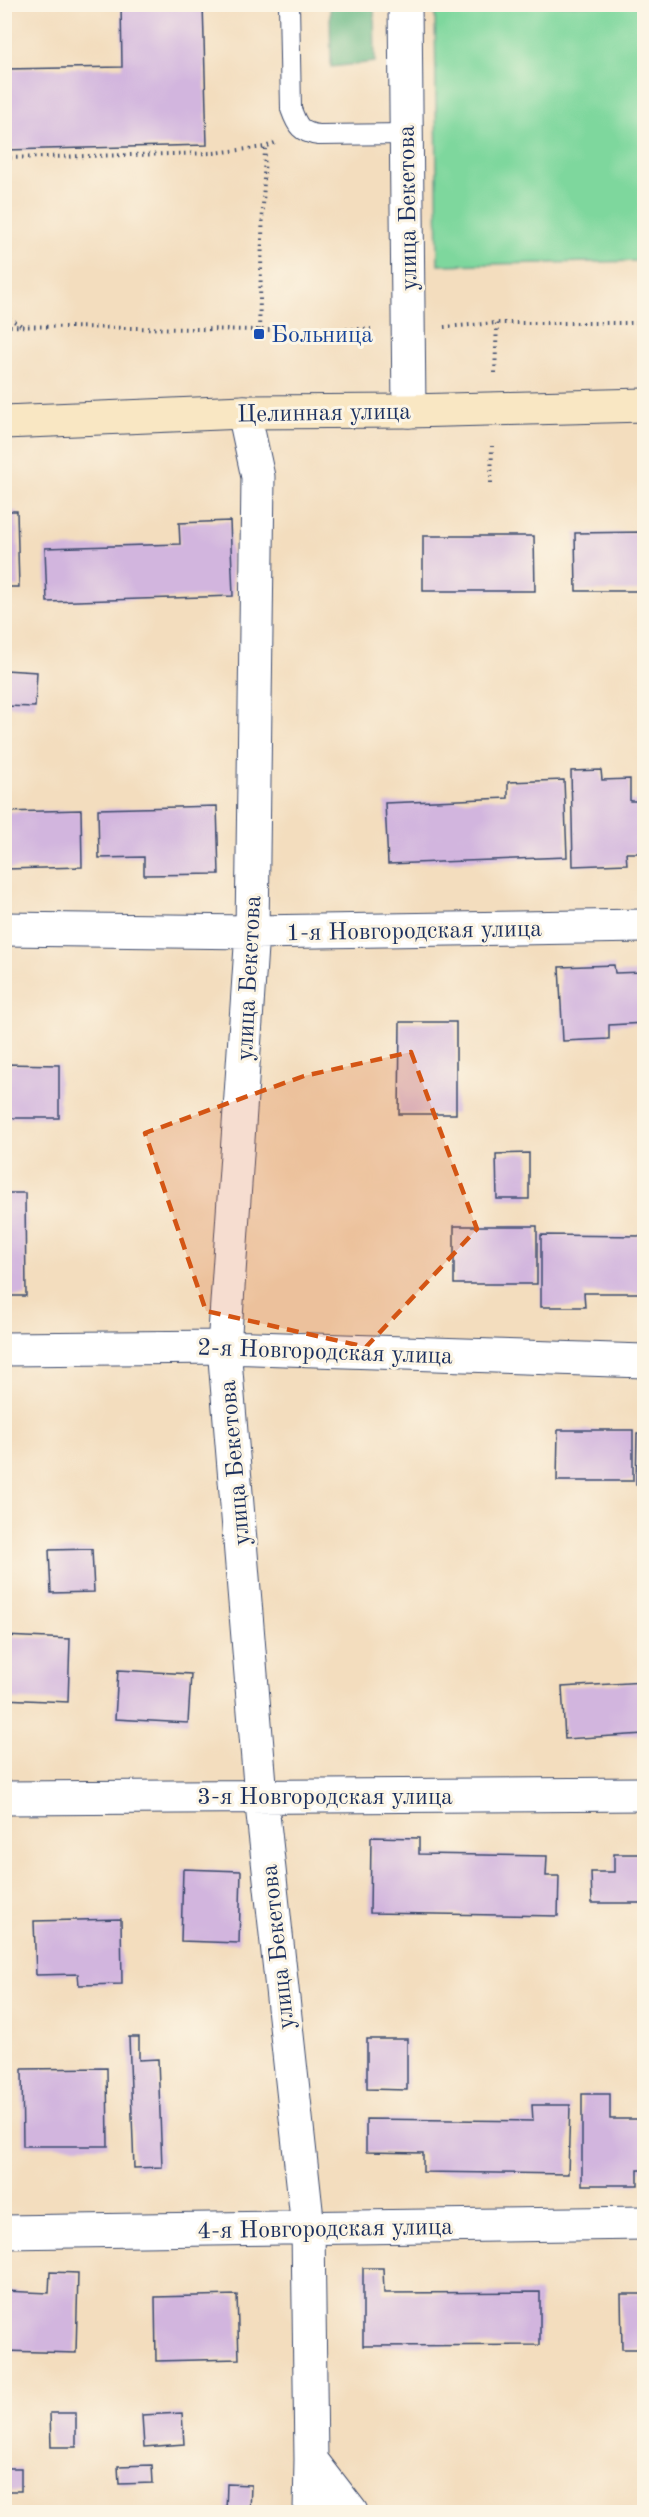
<svg xmlns="http://www.w3.org/2000/svg" width="649" height="2517" font-family="'Old Standard TT',serif">
	<rect width="100%" height="100%" fill="#fcf5e5"/>
	<filter id="ink" filterUnits="userSpaceOnUse"><feTurbulence type="fractalNoise" baseFrequency=".0167" numOctaves="2"/><feDisplacementMap in="SourceGraphic" scale="12" xChannelSelector="R" yChannelSelector="G"/><feConvolveMatrix kernelMatrix="1 2 1 2 8 2 1 2 1" color-interpolation-filters="sRGB"/></filter>
	<filter id="wash" filterUnits="userSpaceOnUse"><feTurbulence type="fractalNoise" baseFrequency=".008" numOctaves="4" result="noise"/><feDisplacementMap in="SourceGraphic" scale="24" xChannelSelector="R" yChannelSelector="G"/><feGaussianBlur stdDeviation="1.35" result="paint"/><feColorMatrix in="noise" values="0 0 0 0 0 0 0 0 0 0 0 0 0 0 0 0 0 1.4 0 .05"/><feComposite in="paint" operator="in"/></filter>
	<g filter="url(#wash)">
		<rect width="100%" height="100%" fill="#f3ddbe"/>
		<path fill="#7ed79d" stroke="#4c837e" stroke-width="1.5" d="M435 5H644V261L438 265Z"/>
		<path fill="#66b884" stroke="#407471" stroke-width="1.5" d="M330 5H374L375 62 331 67Z"/>
		<g id="blocks">
			<path fill="#d2b5de" d="M121 4H203L207 145 5 150V69L122 67Z
				M5 511H17L19 587H5Z
				M230 521 233 596 47 602 45 548 180 544 179 523Z
				M644 532V591H576L575 533Z
				M423 536H534L535 591H423Z
				M5 670 37 672 35 707 4 706Z
				M601 770 602 780 630 779V801H644V853H626L627 864 573 866 571 771Z
				M564 780 567 857 388 864 385 803 508 798V782Z
				M217 806 219 874 144 875V857L99 858 98 809Z
				M81 810 82 867 6 869 4 812Z
				M614 965 615 973 644 972V1023L609 1025V1039L563 1041 559 967Z
				M400 1022H456V1114H399Z
				M4 1064 59 1065V1118H4Z
				M529 1153V1199H497L496 1154Z
				M4 1193H25L26 1296H4Z
				M454 1226H537V1284H454Z
				M541 1235 643 1236V1293H584L585 1307H541Z
				M558 1430H633V1481H557Z
				M637 1434H644V1485H636Z
				M92 1549 94 1592 51 1593 49 1550Z
				M4 1636 70 1639 68 1702 4 1699Z
				M118 1670 191 1674 188 1723 115 1719Z
				M644 1682V1734L565 1739 562 1687Z
				M371 1837 419 1838V1854L547 1856 546 1876H559L558 1916 370 1913Z
				M614 1854H644V1903H592L591 1872H614Z
				M183 1869 241 1871 239 1943 181 1941Z
				M121 1919 122 1984 79 1985 78 1974 36 1975 34 1921Z
				M129 2037H139V2060L158 2059 162 2167 134 2168Z
				M367 2039H407V2090L367 2089Z
				M107 2068 108 2146H23L22 2069Z
				M582 2094H610V2119H644V2170H638V2185H582Z
				M532 2105H570L568 2174 423 2172V2153L366 2152V2119L533 2121Z
				M363 2268H383L384 2293 540 2292V2345L363 2346Z
				M50 2272 78 2273 76 2353 4 2351V2291L49 2293Z
				M621 2294H644V2349H622Z
				M237 2295 239 2359 156 2361 155 2297Z
				M50 2413H76V2447H51Z
				M182 2413 184 2444 144 2447 142 2415Z
				M152 2465 153 2483 119 2484 118 2466Z
				M4 2468H21V2491H4Z
				M227 2484 251 2485 250 2512H226Z"/>
		</g>
	</g>
	<g filter="url(#ink)">
		<use href="#blocks" fill-opacity="0" stroke="#3b496c" stroke-width="1.5"/>
		<g fill="none" stroke-linecap="round" stroke-linejoin="round">
			<g stroke="#3b496c" stroke-width="22">
				<path id="lane" d="M289 4 291 109C297 126 301 133 319 135L406 134"/>
			</g>
			<g stroke="#3b496c" stroke-width="35">
				<path id="street" d="M405 4 409 411
					M244 412 258 477 252 932 224 1347 261 1796 308 2228 311 2460 310 2512
					M4 929 252 932 644 926
					M4 1349 224 1347 644 1361
					M4 1798 644 1794
					M4 2232 644 2223
					M311 2460 351 2512"/>
			</g>
			<g stroke="#3b496c" stroke-width="35">
				<path id="secondary" d="M4 422 244 412 409 411 644 405"/>
			</g>
			<path stroke="#3b496c" stroke-width="4" stroke-dasharray="1.5 4.5" stroke-linecap="butt" d="M4 158 214 153 265 147
				M4 315 22 326
				M4 326 259 330 371 329
				M444 327 497 323H644
				M259 330 265 147 275 143
				M495 373 497 323
				M491 483 492 446"/>
			<use href="#lane" stroke="#fff" stroke-width="20"/>
			<use href="#street" stroke="#fff" stroke-width="33"/>
			<use href="#secondary" stroke="#f9e7c3" stroke-width="33"/>
		</g>
	</g>
	<path fill="#d45514" fill-opacity="0.2" stroke="#d45514" stroke-width="4.5" stroke-dasharray="12 8" stroke-linejoin="round" d="M411 1052 477 1229 366 1347 206 1311 145 1133 304 1076Z"/>
	<rect fill="#1a4fb4" stroke="#fcf5e5" stroke-width="2" x="253" y="328" width="12" height="12" rx="3"/>
	<g text-anchor="middle" stroke-width="6" stroke-linejoin="round" paint-order="stroke">
		<g font-size="24" fill="#1b2f5e" stroke="#fcf5e5">
			<text transform="translate(407 208) rotate(-91)" y="8">улица Бекетова</text>
			<text transform="translate(324 412) rotate(-1)" y="8">Целинная улица</text>
			<text transform="translate(414 930) rotate(-1)" y="8">1-я Новгородская улица</text>
			<text transform="translate(248 978) rotate(-87)" y="8">улица Бекетова</text>
			<text transform="translate(325 1351) rotate(2)" y="8">2-я Новгородская улица</text>
			<text transform="translate(234 1463) rotate(-95)" y="8">улица Бекетова</text>
			<text x="325" y="1804">3-я Новгородская улица</text>
			<text transform="translate(277 1947) rotate(-96)" y="8">улица Бекетова</text>
			<text transform="translate(325 2228) rotate(-1)" y="8">4-я Новгородская улица</text>
		</g>
		<g font-size="24" fill="#164399" stroke="#fcf5e5" text-anchor="start">
			<text x="271" y="342">Больница</text>
		</g>
	</g>
	<rect width="649" height="2517" fill="none" stroke="#fcf5e5" stroke-width="24"/>
</svg>
